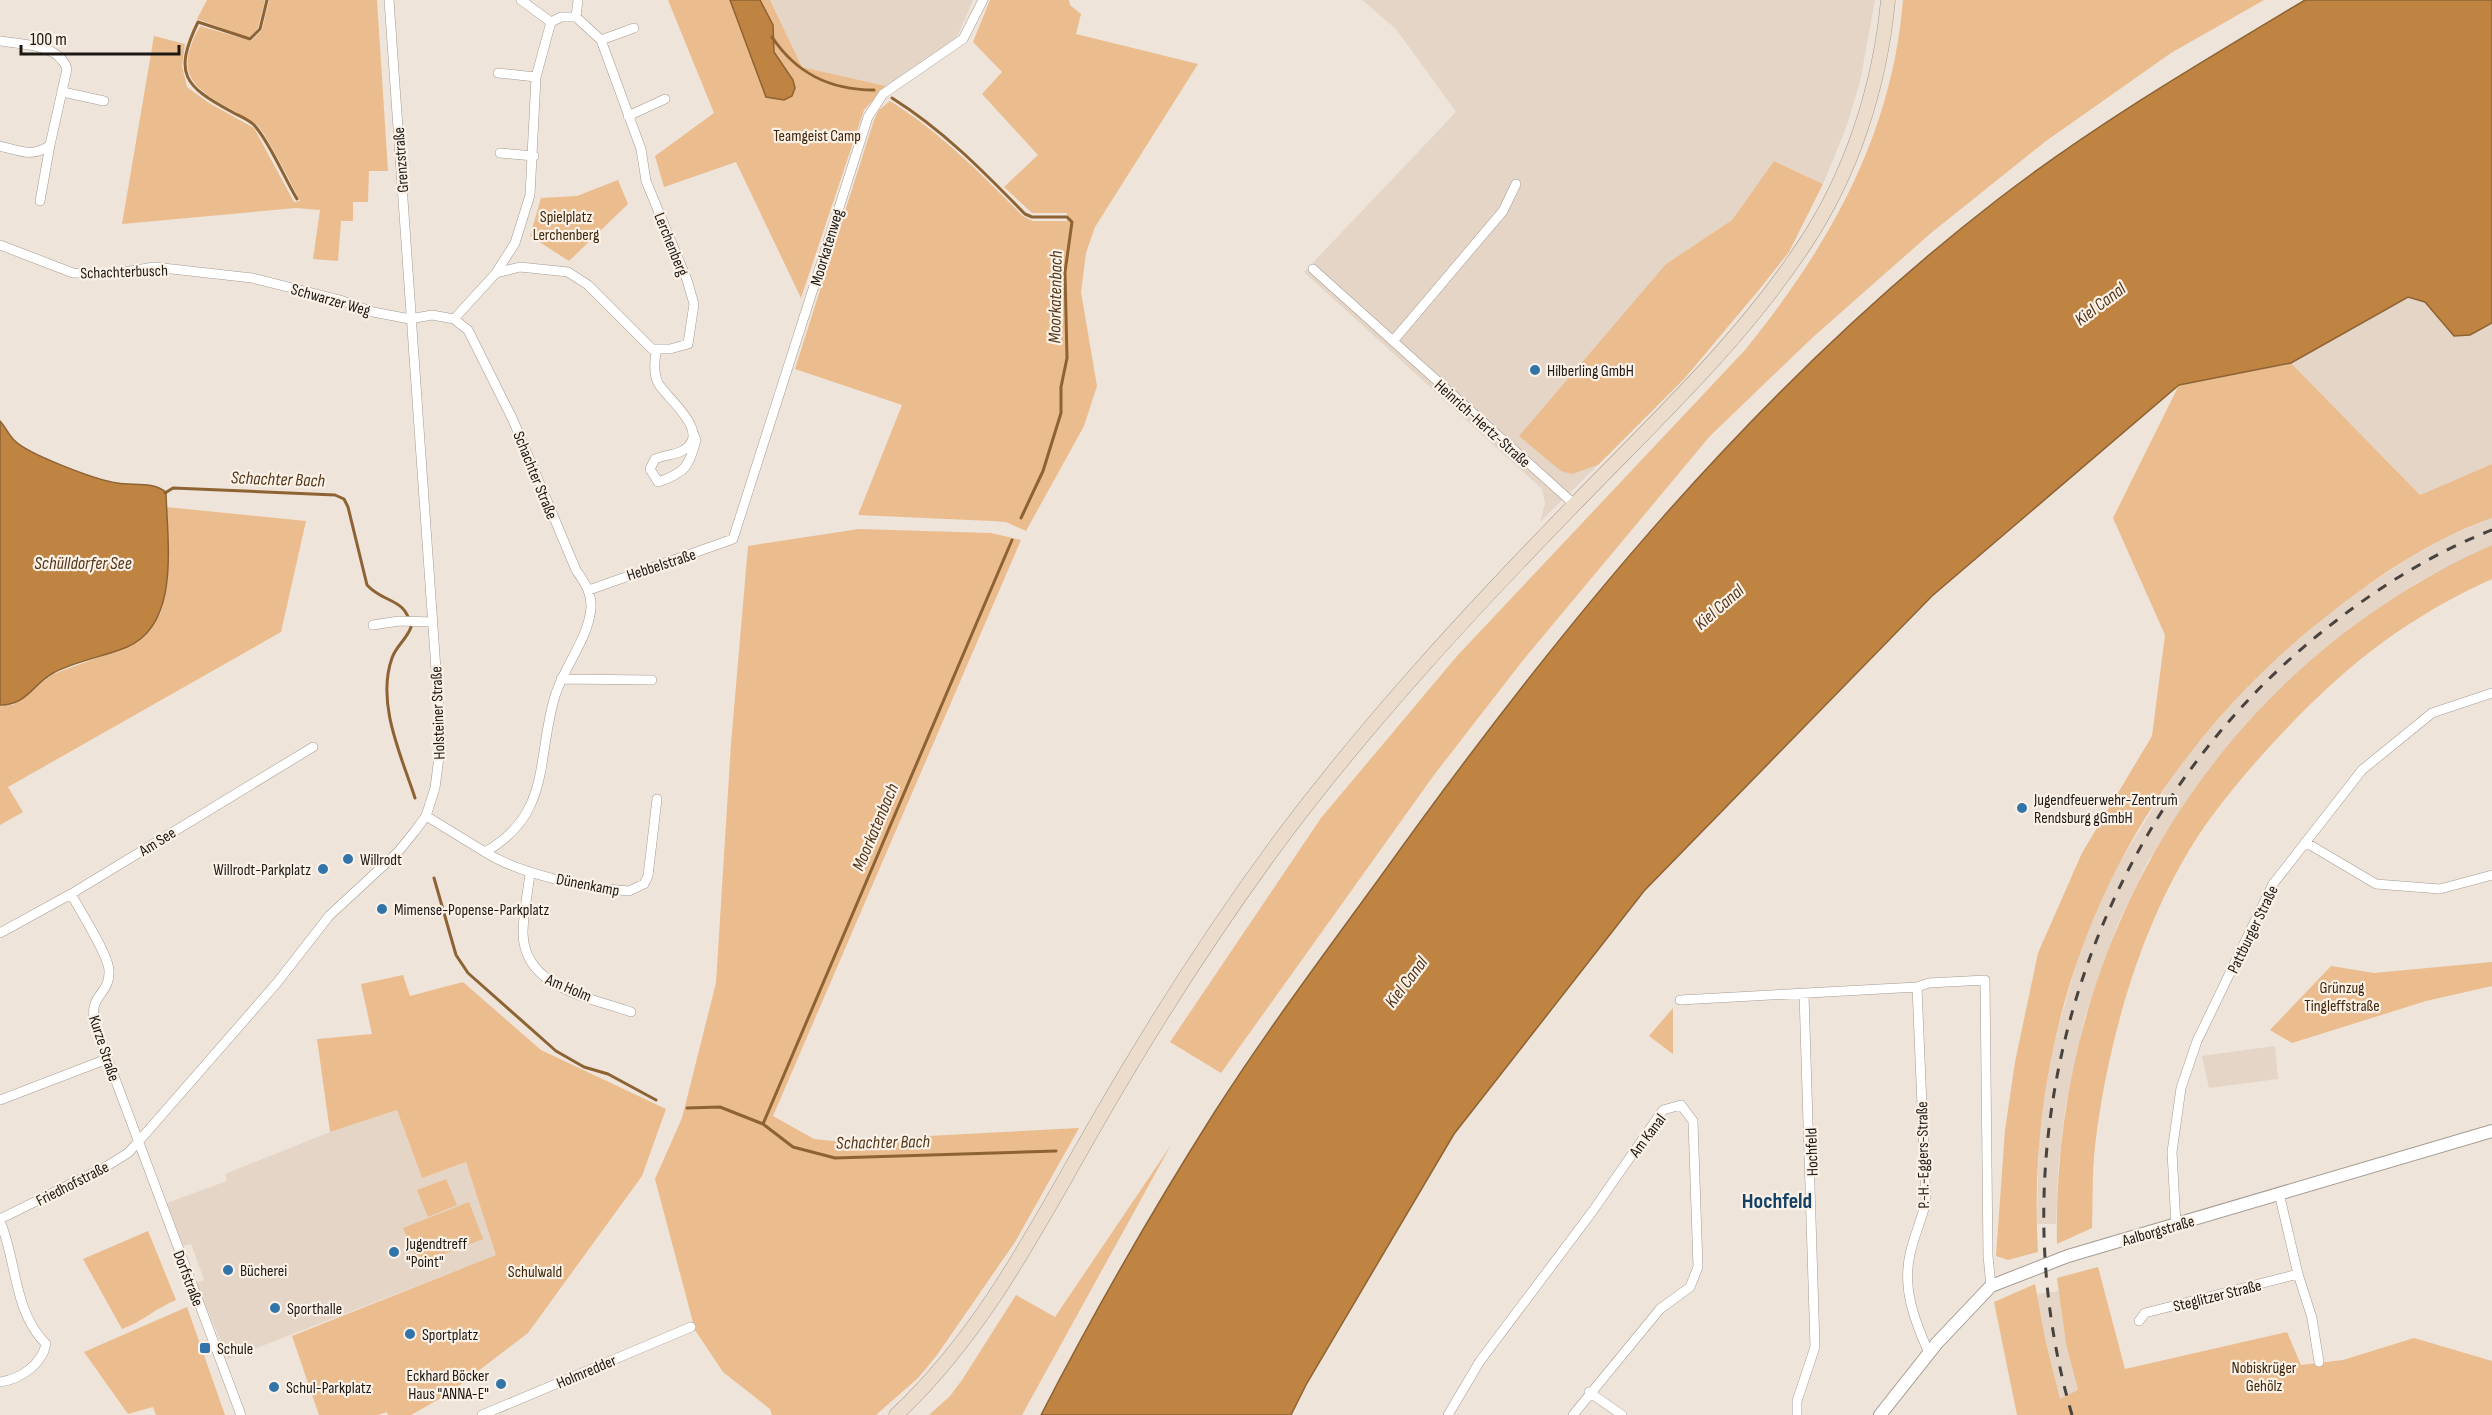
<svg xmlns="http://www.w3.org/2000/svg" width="2492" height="1415" font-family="'Sofia Sans Condensed',sans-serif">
	<rect width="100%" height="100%" fill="#eee4da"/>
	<path fill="#e5d5c6" d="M770 0H973L957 37 950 44 886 86 802 67Z
		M1362 0H1875L1860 82 1846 128 1823 184 1774 161 1732 220 1666 264 1572 474 1598 465 1540 522 1545 503 1542 489 1304 272 1456 112 1396 29Z
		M2408 297 2425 302 2454 336 2470 335 2492 323V464L2420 495 2291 363Z
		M2492 518V545L2416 583 2149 859 2117 926 2085 1017 2065 1110 2058 1171 2056 1224H2037L2039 1131 2047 1067 2076 965 2093 917 2119 864 2179 766 2243 689 2292 642 2351 596 2403 562 2447 537Z
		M2275 1046 2278 1079 2209 1088 2202 1056Z
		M397 1110 422 1178 466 1162 497 1255 228 1359 196 1283 204 1280 191 1244 183 1246 167 1203 227 1181 225 1174 330 1132Z
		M2059 1291 2066 1344 2078 1390 2063 1415 2046 1343 2037 1294Z"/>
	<path fill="#ebbc8e" d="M207 0H265L258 28 250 37 244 36 197 19Z
		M269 0H377L388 171H369L368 202H353V221H341L338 261 313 259 320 210 296 208 122 224 154 36 185 44 182 66 187 87 209 103 254 128 294 202 300 201C292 185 267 135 257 125 252 120 243 117 237 113 194 88 172 77 200 26L251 41 262 30Z
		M668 0H730L766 97 793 80 774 52 773 25 760 0H770L802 67 886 86 864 110 801 298 736 162 664 187 655 156 714 113Z
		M990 0H1069L1070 5 1081 14 1076 34 1198 64 1095 227 1086 253 1081 292 1097 386 1084 426 1026 531 1006 522 992 521 858 515 902 405 795 369 874 120 879 110 890 101C941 133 981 174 1023 216L1033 221H1067V213H1032L1004 187 1038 155 982 94 1002 72 973 42Z
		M1903 0H2264L2171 53 2046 141 1931 233 1812 338 1710 436 1524 659 1434 775 1221 1073 1170 1042 1321 818 1457 656 1745 350C1829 246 1892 136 1903 0Z
		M1774 161 1823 184 1789 252 1758 291 1684 379 1598 465 1572 474 1561 471 1519 436 1666 264 1732 220Z
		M618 180 628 204 569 261 530 236 541 198 577 196Z
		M2291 363 2420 495 2492 464V518C2435 538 2380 574 2333 611 2132 765 2023 998 2038 1252L2008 1260 1996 1256 2005 1130 2015 1062 2038 953 2082 853 2152 736 2165 635 2113 518 2179 385Z
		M166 507 306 521 281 632 8 787 23 812 0 825V705H13L53 674 130 646 161 613 166 583Z
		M859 529 991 533 1021 540 773 1116 814 1139 833 1141 1079 1128 1015 1242 937 1355 918 1378 876 1415H772L770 1409 723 1372 695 1330 655 1179 682 1118 716 983 731 744 748 546Z
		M2492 545V579C2410 616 2350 662 2288 727 2261 755 2235 785 2212 816 2145 907 2108 1036 2095 1146 2092 1173 2093 1201 2092 1228L2057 1244C2051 944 2216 668 2492 545Z
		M2492 962V986L2426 1001 2292 1043 2270 1030 2331 966 2374 973Z
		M403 975 410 996 463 982 541 1050 666 1109 642 1176 528 1333 448 1394 411 1415H388L387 1412 378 1415H319L292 1336 496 1255 466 1162 422 1178 397 1110 330 1132 317 1039 372 1034 361 984Z
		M1673 1008V1054L1649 1036Z
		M1171 1145 1022 1415H929L950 1396 962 1380 1016 1295 1055 1317Z
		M446 1179 457 1205 428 1217 417 1190Z
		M469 1202 483 1239 418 1264 403 1228Z
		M148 1231 176 1300C156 1308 142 1322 122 1329L83 1259Z
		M2098 1267 2125 1369 2287 1332 2301 1365 2343 1360 2414 1338 2492 1361V1415H2017L1994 1302 2035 1284 2046 1343 2060 1399 2078 1390 2066 1344 2057 1278Z
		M187 1307 225 1415H156L153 1407 128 1414 84 1352Z"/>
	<path fill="#bf8342" stroke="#8e6334" stroke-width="1.5" d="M730 0H760L773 25 774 52 793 80 795 88 792 96 784 100 766 97Z
		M2305 0H2492V323L2470 335 2454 336 2425 302 2408 297 2291 363 2179 385 1932 596 1644 891 1454 1134 1307 1383 1291 1415H1041C1094 1312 1152 1211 1214 1113 1266 1032 1324 954 1381 876 1559 627 1754 388 1997 200 2094 125 2200 63 2305 0Z
		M0 421C5 426 8 434 14 440 27 454 96 480 117 483 134 486 152 481 166 492 167 541 181 624 127 647 103 657 76 661 53 673 32 685 27 705 0 705Z"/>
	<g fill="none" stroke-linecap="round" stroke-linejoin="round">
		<path stroke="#8e6334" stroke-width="3" d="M267 0 260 29 250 39 198 22C173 74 184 86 232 112 239 116 250 120 255 126 270 143 285 179 297 199
			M772 37C796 73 829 90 874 90
			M892 98C943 130 983 171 1025 214L1032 217H1067L1072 222 1065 272 1067 358 1061 387V413L1043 471 1021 518
			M165 493 173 488 335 495 344 499 348 507 367 585C384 604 406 597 411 627 407 639 396 646 392 658 376 703 401 755 415 798
			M434 878 456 955 468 973 556 1051 584 1067 608 1074 656 1100
			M687 1108 720 1107 763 1124 793 1147 835 1158 1056 1151
			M763 1124 1012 540"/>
		<g stroke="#a49b92" stroke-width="10">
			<path id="minor" d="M521 0 551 22
				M576 17 578 0
				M601 40 634 28
				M0 41C24 45 59 44 67 69L50 145C33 158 20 151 0 146
				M498 73 536 77
				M63 92 104 101
				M628 116 665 99
				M500 153 534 156
				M40 201 50 145
				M0 245 73 273 113 274 154 267 252 278 340 300 373 312 410 319 432 315 454 319 468 330 513 420 576 570C584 582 592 592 591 608 588 640 564 666 555 696 536 759 552 814 485 852L426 816
				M1313 269 1574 504
				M454 319 496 273 515 243 530 195 536 77 551 22 561 17H576L601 40 641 149 646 181 687 280 694 304 688 344 670 349H652L588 285 568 272 520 267 496 273
				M1393 341 1503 211 1516 184
				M656 351C655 361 653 373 658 383 667 399 714 433 682 451 675 455 663 455 655 459L650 469 658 482C685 473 689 467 696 440L693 433
				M589 590 733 539 868 117 883 94 963 39 983 0
				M373 625 399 621 433 622
				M561 679 652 680
				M2305 842 2376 884 2440 889 2492 875
				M485 852C521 875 587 888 629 891L644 884 648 876 657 799
				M530 873C528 892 523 913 523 933 524 988 589 997 631 1012
				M71 894C80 911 109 955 109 971 110 997 86 993 96 1028L241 1415
				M0 933 71 894 313 747
				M1917 987 1926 1201C1922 1219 1914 1236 1910 1254 1902 1289 1915 1322 1929 1353
				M1680 1000 1917 987 1929 983 1985 980 1988 1256 1991 1286
				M0 1100 107 1059
				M0 1219 107 1166 128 1153 139 1141 276 984 329 916 398 852 415 831 426 816 435 788 441 741 389 0
				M0 1221C17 1261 13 1311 46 1344 42 1364 21 1379 0 1382
				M2176 1225 2172 1152 2181 1088 2197 1041 2273 884 2362 770 2432 713 2492 693
				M2298 1274 2312 1318 2319 1362
				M2139 1321 2145 1313 2298 1274 2279 1193
				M1589 1392 1622 1415
				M482 1415 691 1327
				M1448 1415 1480 1361 1592 1212 1663 1110 1681 1105 1693 1121 1698 1267 1690 1287 1660 1309 1573 1415
				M1797 1415V1401L1815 1347 1804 994"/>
		</g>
		<g stroke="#a49b92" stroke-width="14">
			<path id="tertiary" d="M1880 1415 1937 1343 1991 1286 2068 1256 2492 1131"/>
		</g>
		<g stroke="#a49b92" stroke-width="15">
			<path id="secondary" d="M896 1415C985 1332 1039 1223 1099 1119 1156 1020 1218 923 1286 832 1373 717 1470 612 1570 509 1651 425 1738 345 1803 247 1852 174 1880 86 1888 0"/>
		</g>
		<use href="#minor" stroke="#fff" stroke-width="9"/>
		<use href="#tertiary" stroke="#fff" stroke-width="12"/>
		<use href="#secondary" stroke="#ecdccb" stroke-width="14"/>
		<path stroke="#48433e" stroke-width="3" stroke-dasharray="10 10" stroke-linecap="butt" d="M2072 1415C1990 1134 2091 820 2318 635 2371 592 2428 555 2492 530"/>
	</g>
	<g fill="#3174aa" stroke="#fbf1e7" stroke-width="2">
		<circle cx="1535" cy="370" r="6"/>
		<circle cx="2022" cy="808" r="6"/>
		<circle cx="348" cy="859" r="6"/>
		<circle cx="323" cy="869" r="6"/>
		<circle cx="382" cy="909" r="6"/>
		<circle cx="394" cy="1252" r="6"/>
		<circle cx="228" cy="1270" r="6"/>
		<circle cx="275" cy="1308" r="6"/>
		<circle cx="410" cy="1334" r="6"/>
		<rect x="199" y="1342" width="12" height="12" rx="3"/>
		<circle cx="501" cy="1384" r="6"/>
		<circle cx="274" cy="1387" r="6"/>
	</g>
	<g text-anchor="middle" stroke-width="4.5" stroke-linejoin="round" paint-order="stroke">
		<g font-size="16" fill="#40270a" stroke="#fbf1e7">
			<text x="817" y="141">Teamgeist Camp</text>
			<text x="566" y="222">Spielplatz<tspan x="566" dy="18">Lerchenberg</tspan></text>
			<text x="2342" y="993">Grünzug<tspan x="2342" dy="18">Tingleffstraße</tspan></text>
			<text x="535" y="1277">Schulwald</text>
			<text x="2264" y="1373">Nobiskrüger<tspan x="2264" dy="18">Gehölz</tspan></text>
		</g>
		<g font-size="16" fill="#1c1915" stroke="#fbf1e7">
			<text transform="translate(400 160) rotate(-94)" y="6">Grenzstraße</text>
			<text transform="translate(672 244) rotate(68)" y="6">Lerchenberg</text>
			<text transform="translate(826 247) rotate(-73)" y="6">Moorkatenweg</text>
			<text transform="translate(124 271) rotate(-2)" y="6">Schachterbusch</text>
			<text transform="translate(331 299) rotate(16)" y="6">Schwarzer Weg</text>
			<text transform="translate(1483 423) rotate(42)" y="6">Heinrich-Hertz-Straße</text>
			<text transform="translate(536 475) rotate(68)" y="6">Schachter Straße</text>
			<text transform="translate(661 564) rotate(-18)" y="6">Hebbelstraße</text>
			<text transform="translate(437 713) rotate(-92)" y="6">Holsteiner Straße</text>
			<text transform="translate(157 841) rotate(-32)" y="6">Am See</text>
			<text transform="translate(588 884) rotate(11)" y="6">Dünenkamp</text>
			<text transform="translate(2252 929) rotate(-64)" y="6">Pattburger Straße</text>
			<text transform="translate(569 987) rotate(23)" y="6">Am Holm</text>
			<text transform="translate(105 1048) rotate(72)" y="6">Kurze Straße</text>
			<text transform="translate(1647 1135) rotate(-53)" y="6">Am Kanal</text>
			<text transform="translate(1811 1152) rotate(-92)" y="6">Hochfeld</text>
			<text transform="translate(1922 1155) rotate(-91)" y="6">P.-H.-Eggers-Straße</text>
			<text transform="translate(72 1183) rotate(-27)" y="6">Friedhofstraße</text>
			<text transform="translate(2158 1230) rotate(-16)" y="6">Aalborgstraße</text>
			<text transform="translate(189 1278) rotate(69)" y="6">Dorfstraße</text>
			<text transform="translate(2217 1295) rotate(-14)" y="6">Steglitzer Straße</text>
			<text transform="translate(586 1371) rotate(-23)" y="6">Holmredder</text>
		</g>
		<g font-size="16" fill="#1c1915" stroke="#fbf1e7" text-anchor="start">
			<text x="1547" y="376">Hilberling GmbH</text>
			<text x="2034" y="805">Jugendfeuerwehr-Zentrum<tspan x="2034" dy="18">Rendsburg gGmbH</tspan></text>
			<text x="360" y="865">Willrodt</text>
			<text x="311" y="875" text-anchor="end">Willrodt-Parkplatz</text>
			<text x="394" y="915">Mimense-Popense-Parkplatz</text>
			<text x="406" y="1249">Jugendtreff<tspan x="406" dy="18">"Point"</tspan></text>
			<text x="240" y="1276">Bücherei</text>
			<text x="287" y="1314">Sporthalle</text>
			<text x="422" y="1340">Sportplatz</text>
			<text x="217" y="1354">Schule</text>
			<text x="489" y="1381" text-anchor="end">Eckhard Böcker<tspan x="489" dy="18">Haus "ANNA-E"</tspan></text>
			<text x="286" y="1393">Schul-Parkplatz</text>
		</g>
		<g font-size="18" font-style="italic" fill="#52371b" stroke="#fbf1e7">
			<text transform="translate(1055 297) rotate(-89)" y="6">Moorkatenbach</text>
			<text transform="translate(2100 304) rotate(-37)" y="6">Kiel Canal</text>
			<text transform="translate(278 479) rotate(2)" y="6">Schachter Bach</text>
			<text x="83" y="569">Schülldorfer See</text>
			<text transform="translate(1719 607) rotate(-41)" y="6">Kiel Canal</text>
			<text transform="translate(875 827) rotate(-67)" y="6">Moorkatenbach</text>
			<text transform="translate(1406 982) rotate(-53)" y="6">Kiel Canal</text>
			<text transform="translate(883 1142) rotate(-1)" y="6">Schachter Bach</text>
		</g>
		<g font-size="22" font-weight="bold" fill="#134266" stroke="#fbf1e7">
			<text x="1777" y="1208">Hochfeld</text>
		</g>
	</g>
	<path d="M21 45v9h158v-9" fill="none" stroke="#1c1915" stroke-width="3"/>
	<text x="30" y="45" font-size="18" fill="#1c1915" stroke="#fbf1e7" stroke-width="4.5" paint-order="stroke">100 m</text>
</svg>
